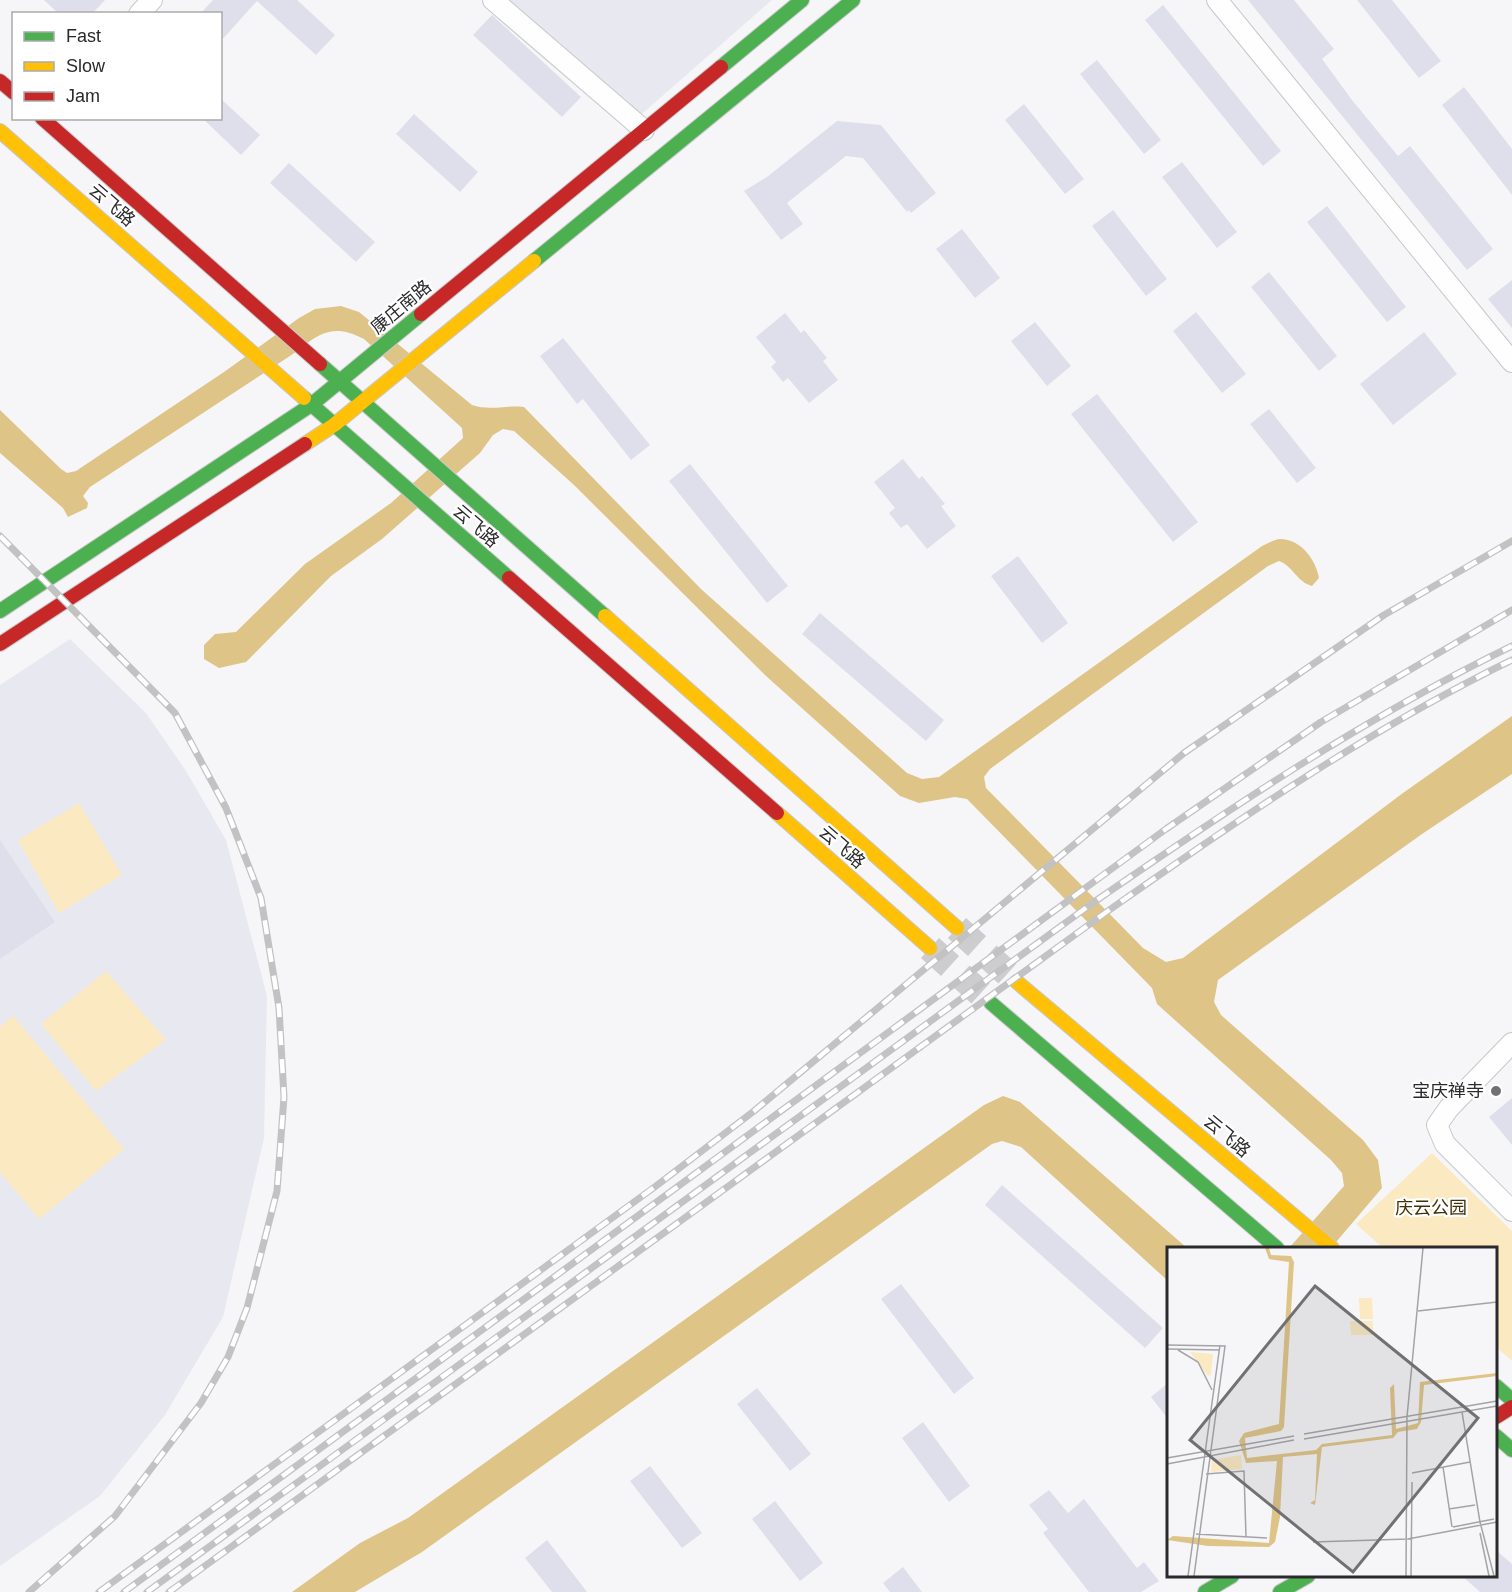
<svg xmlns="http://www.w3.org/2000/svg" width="1512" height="1592" font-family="Arial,'Noto Sans SC',sans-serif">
	<rect width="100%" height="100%" fill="#f6f6f9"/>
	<path fill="#e8e8f0" d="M483 0H772L628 126Z
		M70 639 146 713 186 771 226 840 267 996 264 1138 223 1317 165 1415 100 1496 0 1566V685Z"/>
	<path fill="#fbe9c2" d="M79 803 122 875 59 913 18 840Z
		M106 971 166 1040 96 1091 41 1024Z
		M13 1016 124 1149 39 1219 0 1172V1027Z
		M1432 1153 1512 1231V1361L1496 1347V1248H1383L1356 1224Z"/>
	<path fill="#dec486" d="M341 306 359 312 472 405C489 411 506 405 524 407L701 589 907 773 922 779 939 777 1262 546C1267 544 1275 539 1280 539 1301 539 1316 560 1319 578L1312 586C1297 582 1293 566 1279 561L1268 566 990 769 984 777 986 788 1143 948 1166 962 1183 958 1403 793 1512 716V774L1422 834 1218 980 1214 1002 1221 1015 1363 1140 1378 1160 1382 1188 1331 1248H1289L1344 1186 1342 1173 1331 1160 1157 1004 1152 988 967 799 955 797 919 803 900 796 766 676 574 485 514 431 503 429 493 435 480 453 382 539 331 576 246 662 219 668 204 659V645L215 634 236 632 305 564 391 503 463 438 462 428 364 339C332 322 318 334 293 354L90 487 83 496 88 503 87 508 68 517 63 508 0 453V410L61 469 67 473 76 471 224 372 299 318 315 309Z
		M1003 1096 1020 1102 1187 1248H1168V1281L1021 1147 1002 1141 992 1144 422 1552 355 1592H292L360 1543 408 1518 984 1105Z"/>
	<path fill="#dedfea" d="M44 0H105L92 14H59Z
		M213 0H297L335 35 316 55 257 1 220 42V14H200Z
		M1248 0H1294L1334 49 1322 59 1352 100 1398 156 1410 146 1493 249 1467 270Z
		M1357 0H1392L1441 61 1419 78Z
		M1163 5 1281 151 1263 166 1145 20Z
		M492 15 581 97 562 117 473 35Z
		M1097 60 1161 140 1144 154 1080 74Z
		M1464 87 1512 149V195L1442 105Z
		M220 98 260 135 241 155 202 118H220Z
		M1024 104 1084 179 1065 194 1005 120Z
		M414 114 478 172 460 192 396 134Z
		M837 121 881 125 936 193 911 213 909 210 907 212 863 158 846 156 787 203 803 224 781 240 744 191 767 177Z
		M1182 162 1237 232 1217 248 1162 177Z
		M289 163 375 242 356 262 270 183Z
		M1327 206 1406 307 1387 322 1307 222Z
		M1113 210 1167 279 1146 296 1092 226Z
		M962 229 1000 278 975 298 936 249Z
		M1269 272 1337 356 1319 371 1251 287Z
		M1512 280V328L1488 299Z
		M1196 312 1246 374 1222 393 1173 331Z
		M785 313 801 333 804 330 827 358 823 361 838 380 809 403 788 378 783 382 771 367 776 362 756 337Z
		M1035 322 1071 366 1047 386 1011 341Z
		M1424 332 1457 374 1393 425 1360 384Z
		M563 338 650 445 631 460 583 399 577 404 540 356Z
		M1097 394 1198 522 1173 542 1071 414Z
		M1269 409 1316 468 1297 483 1250 424Z
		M903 459 919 479 922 476 945 504 941 506 956 526 927 549 907 524 901 528 889 513 895 508 874 482Z
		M690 464 788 586 767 603 669 481Z
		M1018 556 1068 623 1042 643 991 576Z
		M820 613 944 720 926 741 802 634Z
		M0 840 55 922 0 959Z
		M1512 1098V1145L1489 1117Z
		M1002 1185 1163 1328 1145 1348 985 1205Z
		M901 1284 974 1378 954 1394 881 1299Z
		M1168 1383V1419L1151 1397Z
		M757 1388 811 1454 790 1471 737 1404Z
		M923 1422 970 1486 949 1502 902 1438Z
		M650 1466 702 1533 682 1548 630 1481Z
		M1049 1490 1068 1513 1084 1499 1137 1568 1144 1562 1159 1581 1141 1592H1089L1043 1533 1048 1529 1029 1505Z
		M775 1501 823 1563 800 1581 752 1519Z
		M547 1540 587 1592H552L525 1558Z
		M1496 1550 1512 1564V1592H1480L1461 1575H1496Z
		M903 1567 922 1592H890L883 1583Z"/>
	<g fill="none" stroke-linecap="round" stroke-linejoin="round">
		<path stroke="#cdcdd0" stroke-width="27" stroke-dasharray="27 14" stroke-linecap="butt" d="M957 928 1017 982
			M930 948 991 1003"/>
		<g stroke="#c8c8cb" stroke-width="22">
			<path id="street" d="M493 0 644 130
				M1217 0 1512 362
				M139 14 152 0
				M1512 1043 1449 1108 1437 1125 1445 1144 1512 1211"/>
		</g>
		<g stroke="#c8c8cb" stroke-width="16">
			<path id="fast" d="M721 67 802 0
				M534 261 853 0
				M320 364 605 616
				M304 398 509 578
				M0 611 311 405 421 314
				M991 1003 1277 1248
				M1496 1386 1512 1400
				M1496 1436 1512 1450
				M1205 1592 1232 1576
				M1280 1592 1308 1576"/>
		</g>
		<g stroke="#c8c8cb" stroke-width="16">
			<path id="slow" d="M0 131 304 398
				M305 444 334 425 534 261
				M605 616 957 928
				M777 813 930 948
				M1017 982 1332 1248"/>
		</g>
		<g stroke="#c8c8cb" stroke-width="16">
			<path id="jam" d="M0 81 14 93
				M42 118 320 364
				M421 314 721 67
				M509 578 777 813
				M0 644 305 444
				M1496 1417 1512 1407"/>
		</g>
		<use href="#street" stroke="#fefefe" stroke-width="20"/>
		<use href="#fast" stroke="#4caf50" stroke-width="14"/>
		<use href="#slow" stroke="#ffc107" stroke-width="14"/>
		<use href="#jam" stroke="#c62828" stroke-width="14"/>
		<g stroke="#c2c2c3" stroke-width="7">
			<path id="rail" d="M0 536 175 713 226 808 261 898 279 1008 284 1097 277 1191 247 1308 228 1357 201 1403 115 1516 29 1592
				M99 1592 656 1186 754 1111 1184 753 1384 615 1512 541
				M124 1592 1166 829 1321 722 1512 610
				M147 1592 1094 902C1229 809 1364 718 1512 646
				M169 1592 1105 913C1236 821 1368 730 1512 660"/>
		</g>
		<use href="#rail" stroke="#fff" stroke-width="4.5" stroke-dasharray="14" stroke-linecap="butt"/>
	</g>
	<circle fill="#717174" stroke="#fff" stroke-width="2" cx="1496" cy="1091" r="6"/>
	<g text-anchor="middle" stroke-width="4.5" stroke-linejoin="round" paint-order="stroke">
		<g font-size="18" fill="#2a2a2c" stroke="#fff">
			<text transform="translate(112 205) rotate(41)" y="6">云飞路</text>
			<text transform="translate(401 307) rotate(-40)" y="6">康庄南路</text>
			<text transform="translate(476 526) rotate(41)" y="6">云飞路</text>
			<text transform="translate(842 847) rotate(41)" y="6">云飞路</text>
			<text transform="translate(1227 1136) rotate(40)" y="6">云飞路</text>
		</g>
		<g font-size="18" fill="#2a2a2c" stroke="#fff" text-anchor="end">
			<text x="1484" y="1097">宝庆禅寺</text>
		</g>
		<g font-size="18" fill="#41320a" stroke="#fff">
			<text x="1431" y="1214">庆云公园</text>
		</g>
	</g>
	<g transform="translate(1167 1247)">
		<rect width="330" height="330" fill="#f6f6f9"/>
		<path d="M192 51H205L206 72H193ZM183 74H206V88H184ZM23 105 46 107 44 128 41 129ZM74 208 75 222 44 225 45 213Z" fill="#fbe9c2"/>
		<path d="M98 1H102L104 8 124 9 127 15 117 180 114 184 78 191 80 211 149 203 155 197 225 188 223 141 227 137 229 182 251 176 253 135 330 126V129L257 138 254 175 250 182 231 185 226 191 155 200 148 258 143 256 148 253 150 207 116 210 113 270 108 295 102 300 41 299 0 293 6 289 102 296 110 214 79 216 72 194 77 186 112 177 122 15 102 12Z" fill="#dec486"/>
		<path fill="none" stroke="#a4a4a7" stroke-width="1.5" d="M251 64 330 55M0 98 58 99 27 329M0 102 53 103M11 103 31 115 45 143M295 165 313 275 327 329M137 187 330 154M137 192 330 159M0 211 127 189M0 217 127 193M276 220 285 280M245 226 303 215M39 227 77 224 79 290M282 262 308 258M286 280 327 272M313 286 322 329M29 287 100 291M146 295 241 292 330 275M21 329 53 98M239 329 240 170 256 1M244 329 245 235"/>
		<path fill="#717174" fill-opacity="0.15" stroke="#717174" stroke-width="3" d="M148 39 311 171 186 325 23 193Z"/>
		<rect width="330" height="330" fill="none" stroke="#2a2a2c" stroke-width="3"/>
	</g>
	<rect x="12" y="12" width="210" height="108" fill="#ffffff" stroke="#aaaaab" stroke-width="1.5"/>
	<rect x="24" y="32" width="30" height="9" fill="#4caf50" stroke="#aaaaab" stroke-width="1.5"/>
	<text x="66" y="42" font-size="18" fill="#2a2a2c">Fast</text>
	<rect x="24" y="62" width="30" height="9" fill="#ffc107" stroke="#aaaaab" stroke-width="1.5"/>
	<text x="66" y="72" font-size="18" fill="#2a2a2c">Slow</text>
	<rect x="24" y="92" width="30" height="9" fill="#c62828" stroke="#aaaaab" stroke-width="1.5"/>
	<text x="66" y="102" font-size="18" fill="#2a2a2c">Jam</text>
</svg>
